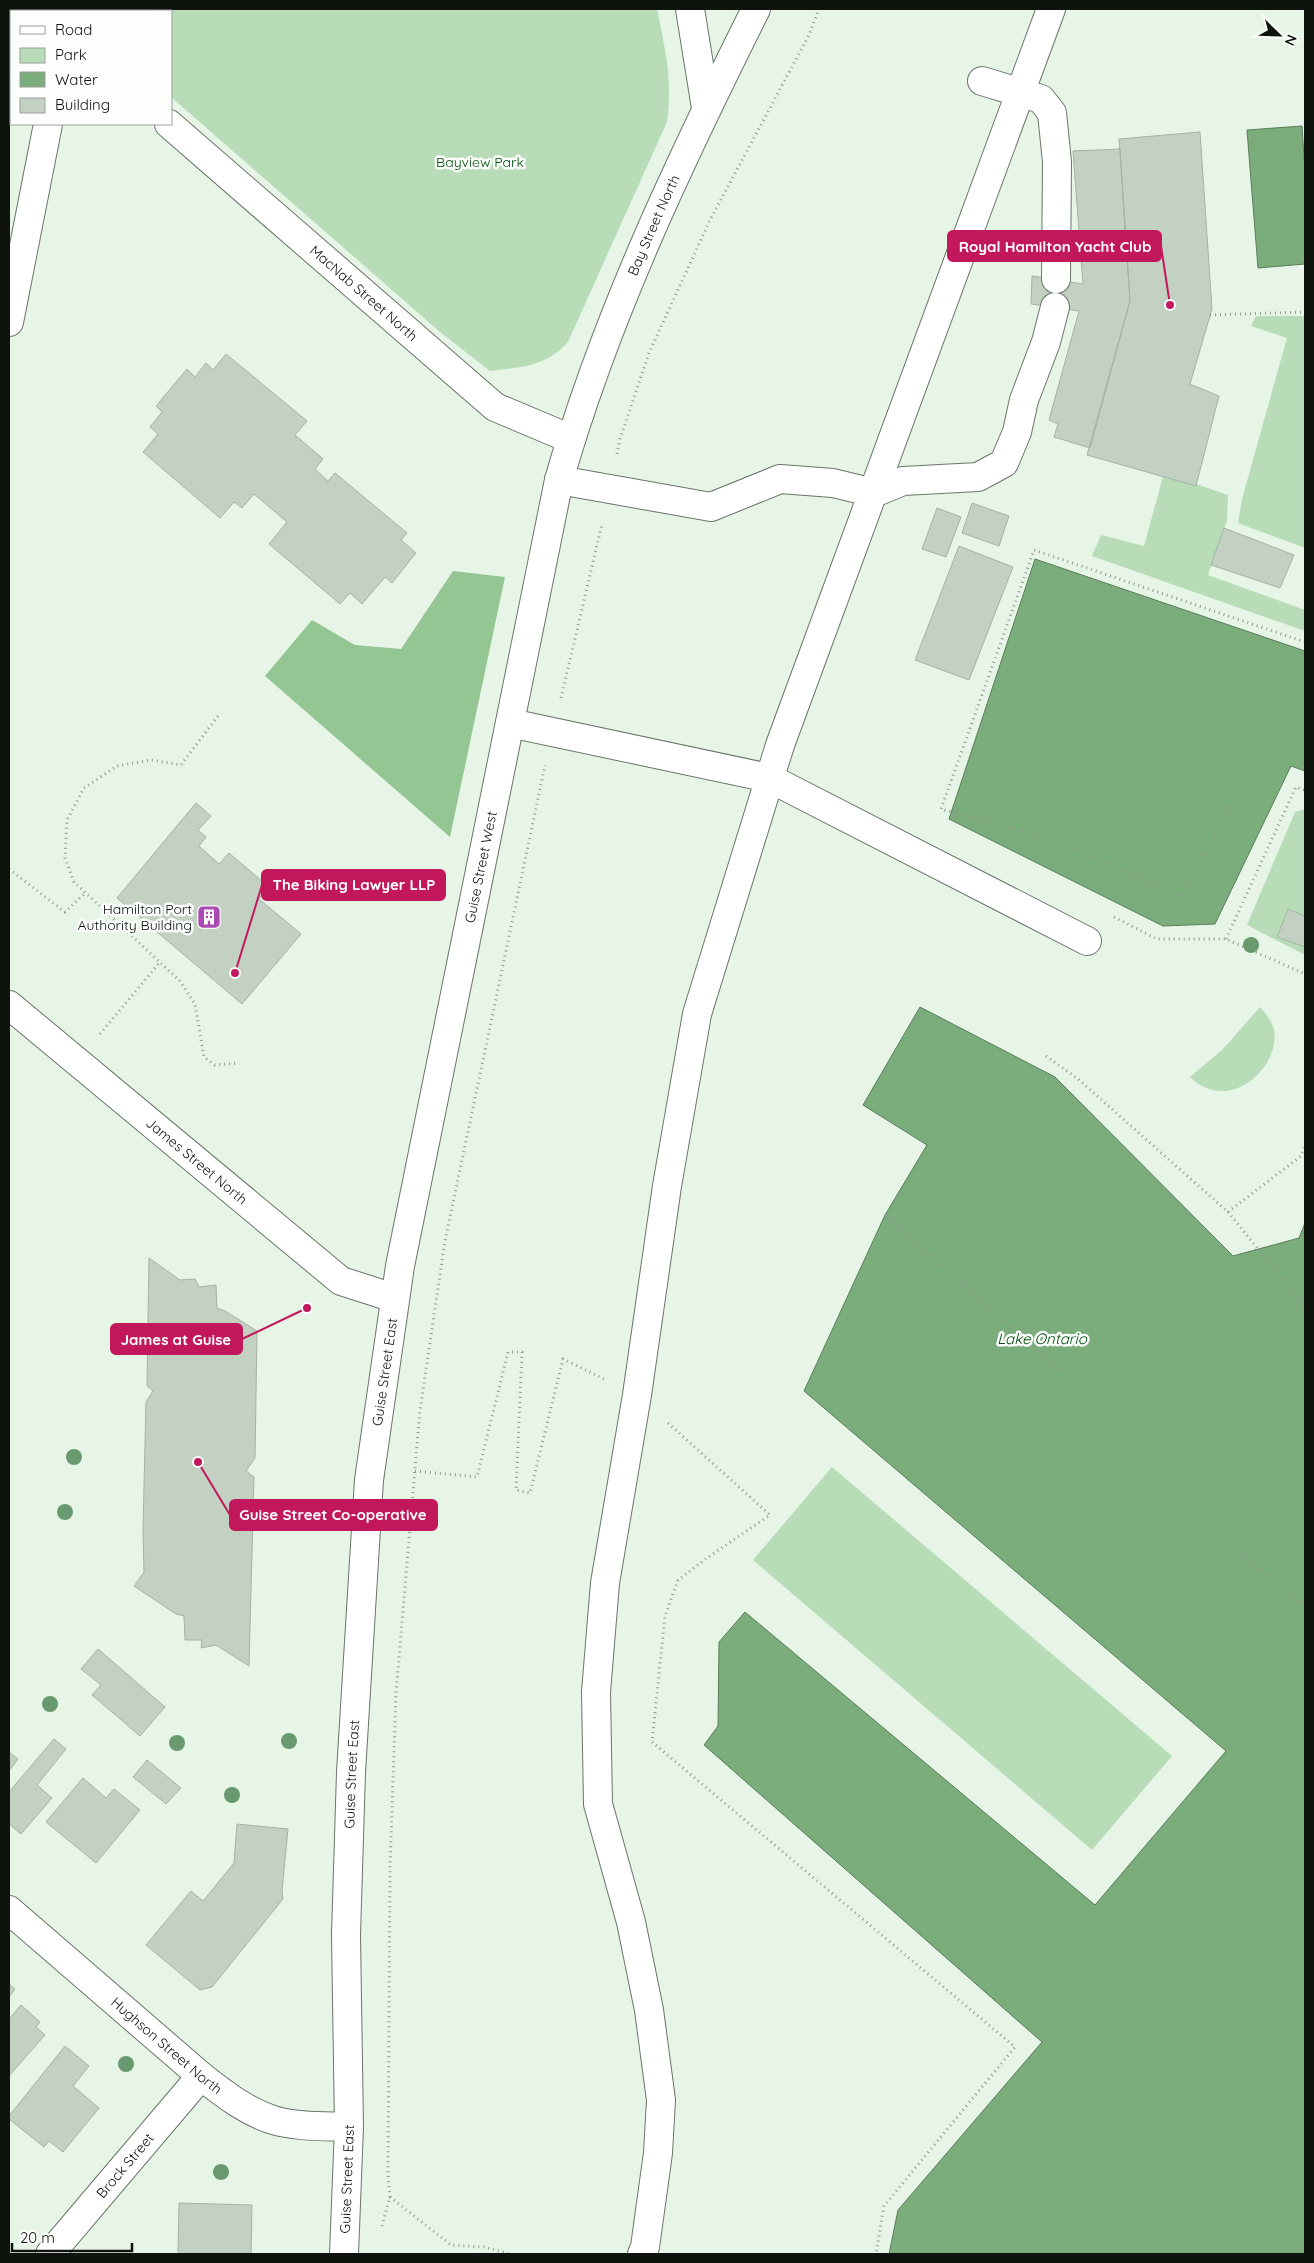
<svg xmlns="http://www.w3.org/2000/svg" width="1314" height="2263" font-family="Quicksand,sans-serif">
	<rect width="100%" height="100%" fill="#e6f5e6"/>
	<path fill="#b7dcb7" d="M109 9H657C665 49 673 80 667 122L568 342C545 367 522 367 490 371L440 332 171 97V11H108Z
		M1256 316H1305V548L1238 523 1242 499 1287 338 1251 326Z
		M1164 473 1228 495 1227 520 1208 575 1305 610V631L1092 556 1101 535 1144 546Z
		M1305 809V955L1247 925 1295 812Z
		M1260 1007C1266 1014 1272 1021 1274 1030 1279 1059 1250 1092 1221 1091 1209 1091 1198 1085 1190 1077L1223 1049Z
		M832 1467 1172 1756 1092 1850 753 1560Z"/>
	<path fill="#94c694" d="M453 571 505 577 450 837 265 676 312 620 355 645 401 649Z"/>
	<path fill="#7bac7c" stroke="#5a7e5b" d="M1302 126 1305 172V264L1258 268 1247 130Z
		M1035 559 1305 651V771L1291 766 1215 924 1163 926 949 819Z
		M920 1007 1055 1077 1233 1256 1299 1238 1305 1223V2254H889L898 2210 1042 2042 704 1745 718 1726 719 1642 745 1612 1095 1905 1226 1751 804 1391 885 1215 927 1145 863 1105Z"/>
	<path fill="#c3d1c2" stroke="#a4b3a4" d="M1200 132 1212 309 1190 384 1219 396 1196 486 1087 455 1130 301 1119 139Z
		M1120 149 1130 301 1090 448 1054 437 1058 424 1049 420 1079 311 1031 304 1032 276 1083 284 1073 151Z
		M226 354 307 421 295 435 323 459 315 469 328 481 335 473 407 533 401 540 416 553 392 583 385 577 362 604 350 593 340 604 269 544 287 522 254 494 242 508 234 502 220 518 143 452 158 434 150 427 162 412 156 406 187 369 195 377 206 363 213 370Z
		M972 503 1009 516 999 546 962 533Z
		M937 508 961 517 946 557 922 549Z
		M1224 528 1294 555 1280 588 1211 565Z
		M959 546 1013 567 969 680 915 660Z
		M196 803 211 816 198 830 206 837 199 846 219 864 229 853 269 887 259 899 301 934 242 1004 117 898Z
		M1288 909 1305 916V947L1277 937Z
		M149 1258 180 1280 195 1279 199 1287 216 1285 217 1308 225 1311 257 1331 255 1458 246 1471 254 1477 249 1666 216 1645 201 1648 202 1640H185L184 1616 176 1614 134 1586 144 1572 143 1529 146 1402 153 1391 147 1386Z
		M98 1649 165 1707 140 1736 92 1695 101 1685 81 1669Z
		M54 1739 66 1749 37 1785 52 1798 21 1834 9 1824V1792Z
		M9 1752 18 1759 9 1771Z
		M147 1760 181 1788 166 1804 133 1777Z
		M83 1778 106 1798 114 1789 140 1810 96 1863 46 1822Z
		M237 1824 288 1829 282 1891 283 1899 212 1987 200 1990 146 1945 191 1891 203 1901 234 1863Z
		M9 1984 15 1989 9 1997Z
		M21 2005 40 2022 36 2027 45 2035 9 2076V2019Z
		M65 2046 89 2066 73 2086 99 2108 63 2152 49 2141 44 2147 9 2119V2116Z
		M179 2203 252 2205 251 2254H178Z"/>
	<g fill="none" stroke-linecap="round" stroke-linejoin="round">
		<g stroke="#697669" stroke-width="30">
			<g id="minor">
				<path d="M37 9 40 11"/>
				<path d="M690 9 706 108"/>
				<path d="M69 11 70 9"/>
				<path d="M982 81 1041 99 1052 113 1057 162 1056 279"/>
				<path id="s1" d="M169 124 495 407 571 439"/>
				<path d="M9 322 48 124"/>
				<path d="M559 480 711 507 780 479 833 483 874 493 903 481 978 477 1004 463 1017 432 1024 400 1046 342 1055 307"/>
				<path d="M510 723 769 778 1087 941"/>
				<path id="s2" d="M9 1005 341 1281 394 1298"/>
				<path id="s3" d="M9 1910 201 2076C223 2093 245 2111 273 2120 296 2127 325 2126 349 2127"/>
				<path id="s4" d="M50 2254 201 2076"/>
				<path id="s5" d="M344 2254 349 2127 346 1935 351 1772 369 1480 400 1266 559 480C606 316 680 161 756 9"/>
				<path d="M642 2254 645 2247 658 2153 661 2100 649 2010 631 1922 598 1804 596 1692 605 1583 637 1395 667 1186 697 1014 780 745 1051 9"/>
			</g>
		</g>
		<path stroke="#909b90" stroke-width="3" stroke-dasharray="1 4" stroke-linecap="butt" d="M1210 315 1305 312
			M617 454 620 439 649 353 710 220 809 35 819 9
			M561 698 602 524
			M218 716 181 765 151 760 117 766 84 788 67 820 65 858 74 882 180 981 195 1004 204 1057 215 1065 239 1063
			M1249 771 1181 897 1050 838 941 809 1034 550 1305 642
			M9 869 65 912 85 893
			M1114 917 1157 939H1226L1305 974
			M1226 939 1296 787 1305 790
			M100 1034 160 962
			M1046 1056 1078 1079 1228 1212 1301 1156 1305 1145
			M1228 1212 1305 1307
			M885 1215 1063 1373
			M668 1423 770 1515 707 1558 678 1580 665 1616 652 1742 1015 2047 884 2206 876 2254
			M415 1471 477 1477 508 1352H522L516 1490 530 1493 563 1359 604 1379
			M1239 1552 1305 1608
			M390 2197 451 2245 484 2247 510 2254
			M382 2226 390 2197 388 2175 390 1866 396 1693 420 1410 445 1241 545 765"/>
		<use href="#minor" stroke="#fff" stroke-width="28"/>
	</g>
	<g fill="#68996f">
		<circle cx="1251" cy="945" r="8"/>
		<circle cx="74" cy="1457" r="8"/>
		<circle cx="65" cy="1512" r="8"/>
		<circle cx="50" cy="1704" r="8"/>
		<circle cx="289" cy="1741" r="8"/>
		<circle cx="177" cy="1743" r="8"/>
		<circle cx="232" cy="1795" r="8"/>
		<circle cx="126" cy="2064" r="8"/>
		<circle cx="221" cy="2172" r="8"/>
	</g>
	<defs>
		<g id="building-square" transform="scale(1.25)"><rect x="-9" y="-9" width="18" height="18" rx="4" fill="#aa49b1" stroke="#fbfefb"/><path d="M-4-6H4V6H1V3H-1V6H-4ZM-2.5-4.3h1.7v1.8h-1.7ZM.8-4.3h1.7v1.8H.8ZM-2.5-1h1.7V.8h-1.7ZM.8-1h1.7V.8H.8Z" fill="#fff"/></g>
	</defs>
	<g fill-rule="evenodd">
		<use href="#building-square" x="209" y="917"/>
	</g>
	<g text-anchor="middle" stroke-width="5" stroke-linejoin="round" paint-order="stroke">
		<g font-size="14" fill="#004d0d" stroke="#fbfefb">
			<text x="480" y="167">Bayview Park</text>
		</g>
		<g font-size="14" fill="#0e130e" stroke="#fbfefb">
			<text dy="5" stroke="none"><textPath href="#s5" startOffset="2065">Bay Street North</textPath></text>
			<text dy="5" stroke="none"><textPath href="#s1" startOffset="258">MacNab Street North</textPath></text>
			<text dy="5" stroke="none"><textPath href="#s5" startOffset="1398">Guise Street West</textPath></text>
			<text dy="5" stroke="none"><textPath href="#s2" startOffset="244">James Street North</textPath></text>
			<text dy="5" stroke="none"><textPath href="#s5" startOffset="884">Guise Street East</textPath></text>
			<text dy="5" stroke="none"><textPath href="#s5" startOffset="480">Guise Street East</textPath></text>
			<text dy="5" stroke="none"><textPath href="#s3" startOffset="208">Hughson Street North</textPath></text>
			<text dy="5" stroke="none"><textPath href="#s4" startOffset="116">Brock Street</textPath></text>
			<text dy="5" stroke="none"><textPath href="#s5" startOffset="75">Guise Street East</textPath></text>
		</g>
		<g font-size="14" fill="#0e130e" stroke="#fbfefb" text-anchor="end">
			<text x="192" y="914">Hamilton Port<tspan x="192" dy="16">Authority Building</tspan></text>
		</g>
		<g font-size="15" font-style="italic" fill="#004d0d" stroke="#fbfefb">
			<text x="1042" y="1344">Lake Ontario</text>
		</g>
	</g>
	<path fill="none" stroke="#c2185b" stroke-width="2" d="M1170 305L1161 246M235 973L262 885M307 1308L242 1339M198 1462L230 1515"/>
	<g fill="#c2185b" stroke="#fbfefb" stroke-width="2">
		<circle cx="1170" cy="305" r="5"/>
		<circle cx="235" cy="973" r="5"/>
		<circle cx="307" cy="1308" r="5"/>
		<circle cx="198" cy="1462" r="5"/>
	</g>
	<g fill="#c2185b" stroke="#c2185b" stroke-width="2">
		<rect x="948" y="231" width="213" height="30" rx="5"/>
		<rect x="262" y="870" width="183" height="30" rx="5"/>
		<rect x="111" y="1324" width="131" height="30" rx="5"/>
		<rect x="230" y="1500" width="207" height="30" rx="5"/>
	</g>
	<g font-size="15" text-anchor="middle" font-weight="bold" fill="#fff">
		<text x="1055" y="252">Royal Hamilton Yacht Club</text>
		<text x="354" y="890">The Biking Lawyer LLP</text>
		<text x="176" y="1345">James at Guise</text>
		<text x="333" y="1520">Guise Street Co-operative</text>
	</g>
	<rect width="1314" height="2263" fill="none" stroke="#0e130e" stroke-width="20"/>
	<rect x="10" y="10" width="162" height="115" fill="#fbfefb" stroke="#9ca09c"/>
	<rect x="20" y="26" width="25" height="8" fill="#ffffff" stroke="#9ca09c"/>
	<text x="55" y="35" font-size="15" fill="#0e130e">Road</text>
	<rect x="20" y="48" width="25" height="15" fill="#b7dcb7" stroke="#9ca09c"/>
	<text x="55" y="60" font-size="15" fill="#0e130e">Park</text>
	<rect x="20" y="72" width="25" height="15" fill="#7bac7c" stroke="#9ca09c"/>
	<text x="55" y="85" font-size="15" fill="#0e130e">Water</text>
	<rect x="20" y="98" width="25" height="15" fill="#c3d1c2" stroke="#9ca09c"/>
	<text x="55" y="110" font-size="15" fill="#0e130e">Building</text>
	<g transform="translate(1279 35) rotate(113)" stroke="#fbfefb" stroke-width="4" paint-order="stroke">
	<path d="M0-4L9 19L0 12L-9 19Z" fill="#0e130e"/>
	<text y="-8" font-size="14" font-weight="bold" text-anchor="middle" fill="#0e130e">N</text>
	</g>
	<path d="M12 2243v8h120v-8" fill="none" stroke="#0e130e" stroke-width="2.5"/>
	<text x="20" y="2243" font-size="15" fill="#0e130e" stroke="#fbfefb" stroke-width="4" paint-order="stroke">20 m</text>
</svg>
